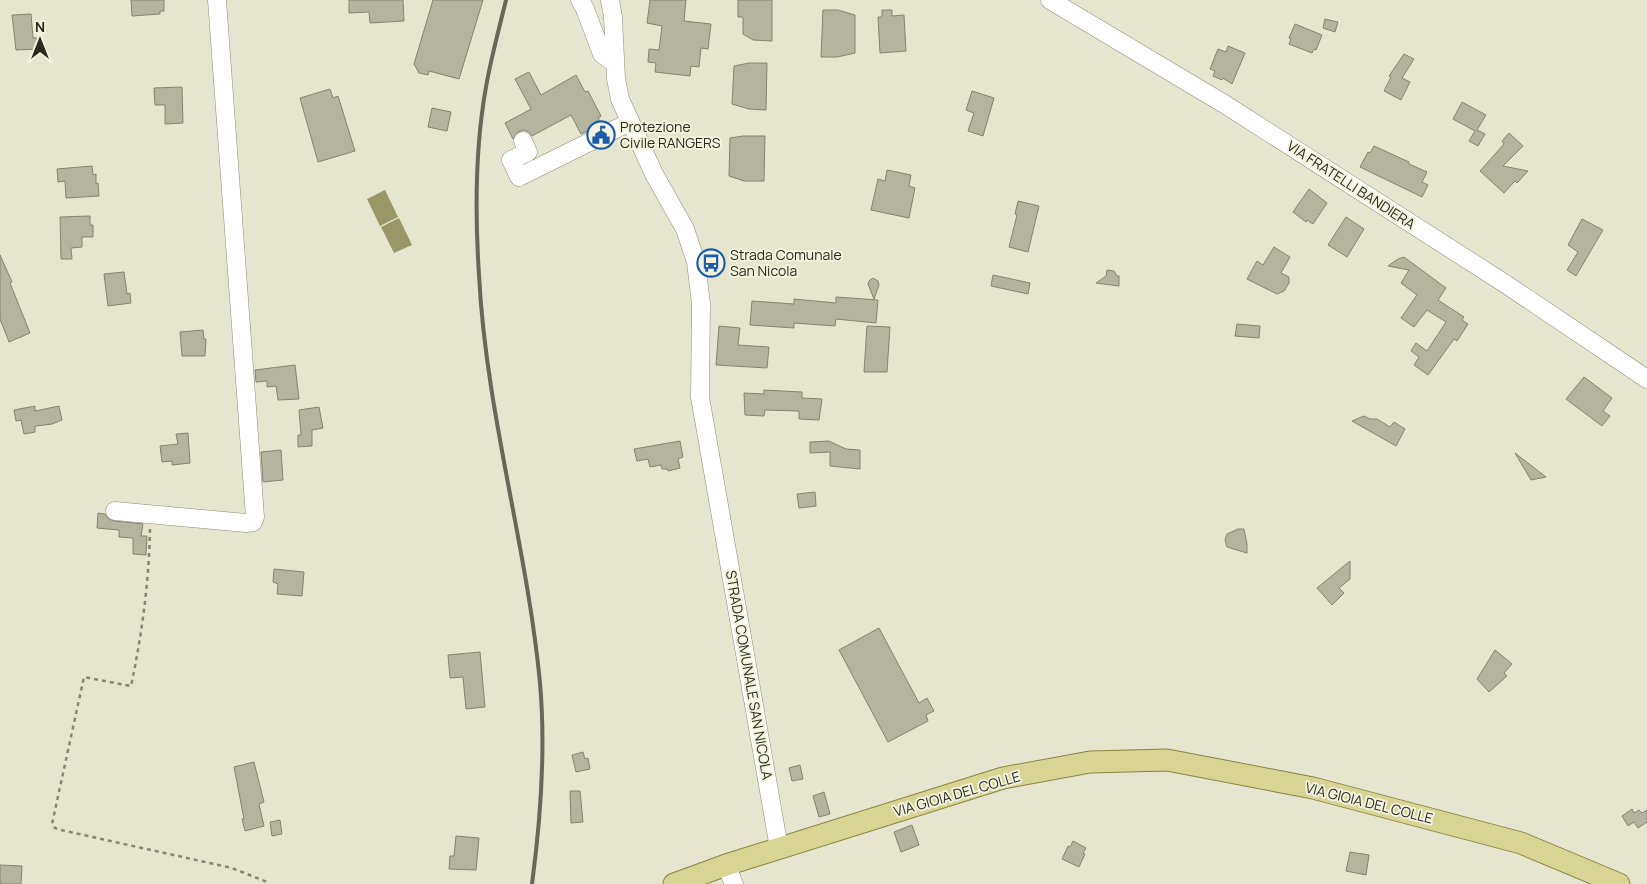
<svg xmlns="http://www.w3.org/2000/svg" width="1647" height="884" font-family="Manrope,sans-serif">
	<rect width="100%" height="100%" fill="#e5e5d0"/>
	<path fill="#989765" d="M385 190 398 217 380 226 367 199Z
		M399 218 412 245 394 253 381 227Z"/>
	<path fill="#b4b4a0" stroke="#848471" d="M131 0H164V11H160V14L132 16Z
		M349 0H403L404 21 370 23 369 12 349 13Z
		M433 0H483L459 79 429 71 428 75 419 73 414 64Z
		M650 0H686L684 21 711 24 708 49 701 48 699 67 691 66 690 76 655 72 656 63 648 62 649 49 659 50 662 26 647 23Z
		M738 0H772V41L753 40 743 34V17H738Z
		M823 10H838L855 15V53L837 57H821Z
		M882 10H892V16L904 15 906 51 880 53 878 17H882Z
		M31 14 33 38H37L38 49 16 50 12 15Z
		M1325 19 1338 22 1335 32 1323 28Z
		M1295 24 1322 35 1316 50 1314 49 1312 53 1289 44 1291 39 1289 38Z
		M1228 46 1245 53 1232 84 1223 78 1222 80 1213 76 1215 71 1210 69 1218 49 1226 52Z
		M1404 54 1414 59 1402 78 1410 82 1401 100 1384 91 1391 77 1389 76Z
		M749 63H767L766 110 749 109 732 104 734 66Z
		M529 72 541 95 576 75 585 92 588 91 601 116 598 118 602 124 581 134 571 115 532 136 529 132 524 130 518 132 513 139 505 123 531 109 515 79Z
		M182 87 183 123 165 124V105H155L154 88Z
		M330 89 333 98 338 96 355 151 318 162 300 98Z
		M972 91 994 98 983 136 968 131 974 113 966 110Z
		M1462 102 1486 115 1477 130 1485 134 1478 146 1469 141 1475 131 1453 119Z
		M432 108 451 112 447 131 428 127Z
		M1509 133 1523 146 1503 166 1528 171 1517 183 1515 181 1504 193 1480 171 1504 144 1502 141Z
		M743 136H765L764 181H744L729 176 730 138Z
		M1374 146 1409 162V164L1427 172 1422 182 1428 185 1422 197 1360 167 1368 152 1370 153Z
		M92 166 93 175 96 174V184L98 183 99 196 66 198 65 181 58 182 57 169Z
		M887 170 911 175 909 186 915 188 909 218 871 210 878 179 885 181Z
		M1309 189 1327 203 1313 224 1307 220 1306 222 1293 212Z
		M1018 201 1039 206 1028 252 1009 247 1017 215 1015 214Z
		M90 216V225H93V237H82V247L71 248 72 259H61L60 217Z
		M1346 217 1364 229 1347 257 1328 245Z
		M1582 219 1603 230 1576 276 1567 270 1578 252 1568 245Z
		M1274 247 1290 257 1281 273 1289 277V283L1284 291 1277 294 1247 279 1257 261 1263 265Z
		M0 255 12 282 10 283 30 333 9 342 0 319Z
		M1404 257 1446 288 1438 300 1464 317 1462 320 1468 324 1457 341 1454 339 1428 375 1414 365 1419 357 1411 351 1416 343 1427 351 1446 322 1427 310 1414 327 1401 318 1417 295 1401 283 1409 270 1388 266 1398 259Z
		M1107 270 1114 271 1117 276H1119V286L1096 283 1106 276Z
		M124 272 127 294 130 293 131 303 108 306 104 274Z
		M993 275 1030 283 1028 294 991 286Z
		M873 278 878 281 879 285 874 299 868 284 869 281Z
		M836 297 878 300 876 323 836 319 835 326 794 323V328L750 325 752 301 794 304V299L836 303Z
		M1237 324 1260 326 1259 338 1235 336Z
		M719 326 740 328 738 345 769 347 767 368 716 365Z
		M867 326 890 327 887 372H864Z
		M203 330 204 339H206L205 356H182L180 332Z
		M295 365 299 399 278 400 276 386 267 387V381L256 382 255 370Z
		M1584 377 1612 398 1603 411 1610 416 1602 426 1566 399Z
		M764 390 802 392V398L822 399 819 420 799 419V411L765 410 764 416 745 415 744 393 764 394Z
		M35 406V411L59 406 62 420 52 424 36 426 35 427V432L24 434 21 420 16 421 14 410Z
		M319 407 323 428 312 430V446L298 447V435H301L299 410Z
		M1364 416 1370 419H1377L1390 427 1394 422 1405 429 1396 446 1352 421Z
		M188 433 190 463 172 465V461L162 462 160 446 178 444 176 434Z
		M680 441 683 457 678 459 680 468 668 471 667 469H662L661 465 650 467 648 459 637 461 634 449Z
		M829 441 846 449 860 450V469L830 466V452L810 453V442Z
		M281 450 283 480 263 482 261 452Z
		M1515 453 1546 477 1531 480Z
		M815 492 816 506 799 508 797 494Z
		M98 513 105 514 109 519 114 521 143 524 141 536H147L146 555 133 554V538L119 537V530L97 528Z
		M1238 529H1244L1247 544V553L1227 547 1225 540 1227 534Z
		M1350 561V579L1339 588 1344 593 1332 605 1317 588Z
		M274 569 304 572 302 596 277 594 278 584 273 582Z
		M879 628 919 703 927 698 934 711 926 715 928 721 888 742 839 650Z
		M1495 650 1512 664 1504 673 1507 676 1489 692 1477 679Z
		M480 652 485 707 466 709 463 677 450 678 448 655Z
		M583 752 585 759 588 758 590 769 576 772 572 755Z
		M254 762 264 802 259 804 264 826 245 831 242 819H244L234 767Z
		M800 765 803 779 792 781 789 768Z
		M570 791H580L583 822 571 823Z
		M824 792 830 814 819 817 813 796Z
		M1632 809 1634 813 1639 810 1642 813 1647 810V822L1638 828 1634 822 1628 826 1622 816Z
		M280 820 282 834 272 836 270 822Z
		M912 825 919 845 901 852 894 832Z
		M456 836 479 838 476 870 449 869 450 856H454Z
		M1073 841 1086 848 1083 853 1085 854 1079 867 1062 859 1068 846 1070 847Z
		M1350 852 1369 855 1366 875 1346 871Z
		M0 865 22 866 21 884H0Z"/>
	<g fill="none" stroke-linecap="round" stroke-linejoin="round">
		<g stroke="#8d8d7a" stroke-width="19">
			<path id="minor" d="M580 0 585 9 602 54 614 63
				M610 0 613 17 616 79 620 99 654 174 685 229 696 262 701 304 700 397 779 848
				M1050 0 1226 105 1504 283 1647 379
				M523 141 528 152 511 160 519 177 630 122
				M115 511 246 523 253 522 255 517 217 0
				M726 865 734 884"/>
		</g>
		<g stroke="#8a863e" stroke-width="23">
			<path id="major" d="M674 884 726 865 1003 778 1090 762 1167 760 1313 788 1521 843 1619 884"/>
		</g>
		<path stroke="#868677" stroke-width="2.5" stroke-dasharray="4 4" stroke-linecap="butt" d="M150 529C149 582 142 634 131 686L84 677 52 824 55 828 61 830 232 868 267 882 268 884"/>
		<use href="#minor" stroke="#fff" stroke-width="18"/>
		<use href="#major" stroke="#d7d494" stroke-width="21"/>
		<path stroke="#67675a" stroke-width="4" d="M506 0C499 29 491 58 486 87 475 148 475 214 479 275 486 413 527 546 540 683 546 751 541 817 532 884"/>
	</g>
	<defs>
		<g id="civic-ring" transform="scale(1.4375)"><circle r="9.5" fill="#f2f2dd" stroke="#1b5bab" stroke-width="1.5"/><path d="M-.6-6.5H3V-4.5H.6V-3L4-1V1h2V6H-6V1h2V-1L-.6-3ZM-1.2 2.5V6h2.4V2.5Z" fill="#1b5bab"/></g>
		<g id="bus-ring" transform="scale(1.4375)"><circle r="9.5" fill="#f2f2dd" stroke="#1b5bab" stroke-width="1.5"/><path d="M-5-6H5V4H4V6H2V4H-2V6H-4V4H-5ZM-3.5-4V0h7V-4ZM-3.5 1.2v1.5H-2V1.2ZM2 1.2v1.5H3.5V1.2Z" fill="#1b5bab"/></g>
	</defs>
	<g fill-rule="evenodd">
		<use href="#civic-ring" x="601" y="135"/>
		<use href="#bus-ring" x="711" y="263"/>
	</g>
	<g text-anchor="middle" stroke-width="4" stroke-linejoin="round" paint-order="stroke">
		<g font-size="14" fill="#2a2a22" stroke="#f2f2dd" text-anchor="start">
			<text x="620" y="132">Protezione<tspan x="620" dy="16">Civile RANGERS</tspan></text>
			<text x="730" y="260">Strada Comunale<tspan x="730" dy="16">San Nicola</tspan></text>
		</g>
		<g font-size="14" fill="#2a2a22" stroke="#f2f2dd">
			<text transform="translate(1351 185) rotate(33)" y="5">VIA FRATELLI BANDIERA</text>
			<text transform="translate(749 675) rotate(80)" y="5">STRADA COMUNALE SAN NICOLA</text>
			<text transform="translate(957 794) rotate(-16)" y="5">VIA GIOIA DEL COLLE</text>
			<text transform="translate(1369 803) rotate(14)" y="5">VIA GIOIA DEL COLLE</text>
		</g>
	</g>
	<g transform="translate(40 40)" stroke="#f2f2dd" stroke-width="4" paint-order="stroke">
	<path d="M0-4L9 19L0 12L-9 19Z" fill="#2a2a22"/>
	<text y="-8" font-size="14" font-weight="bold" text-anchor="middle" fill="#2a2a22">N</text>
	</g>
</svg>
